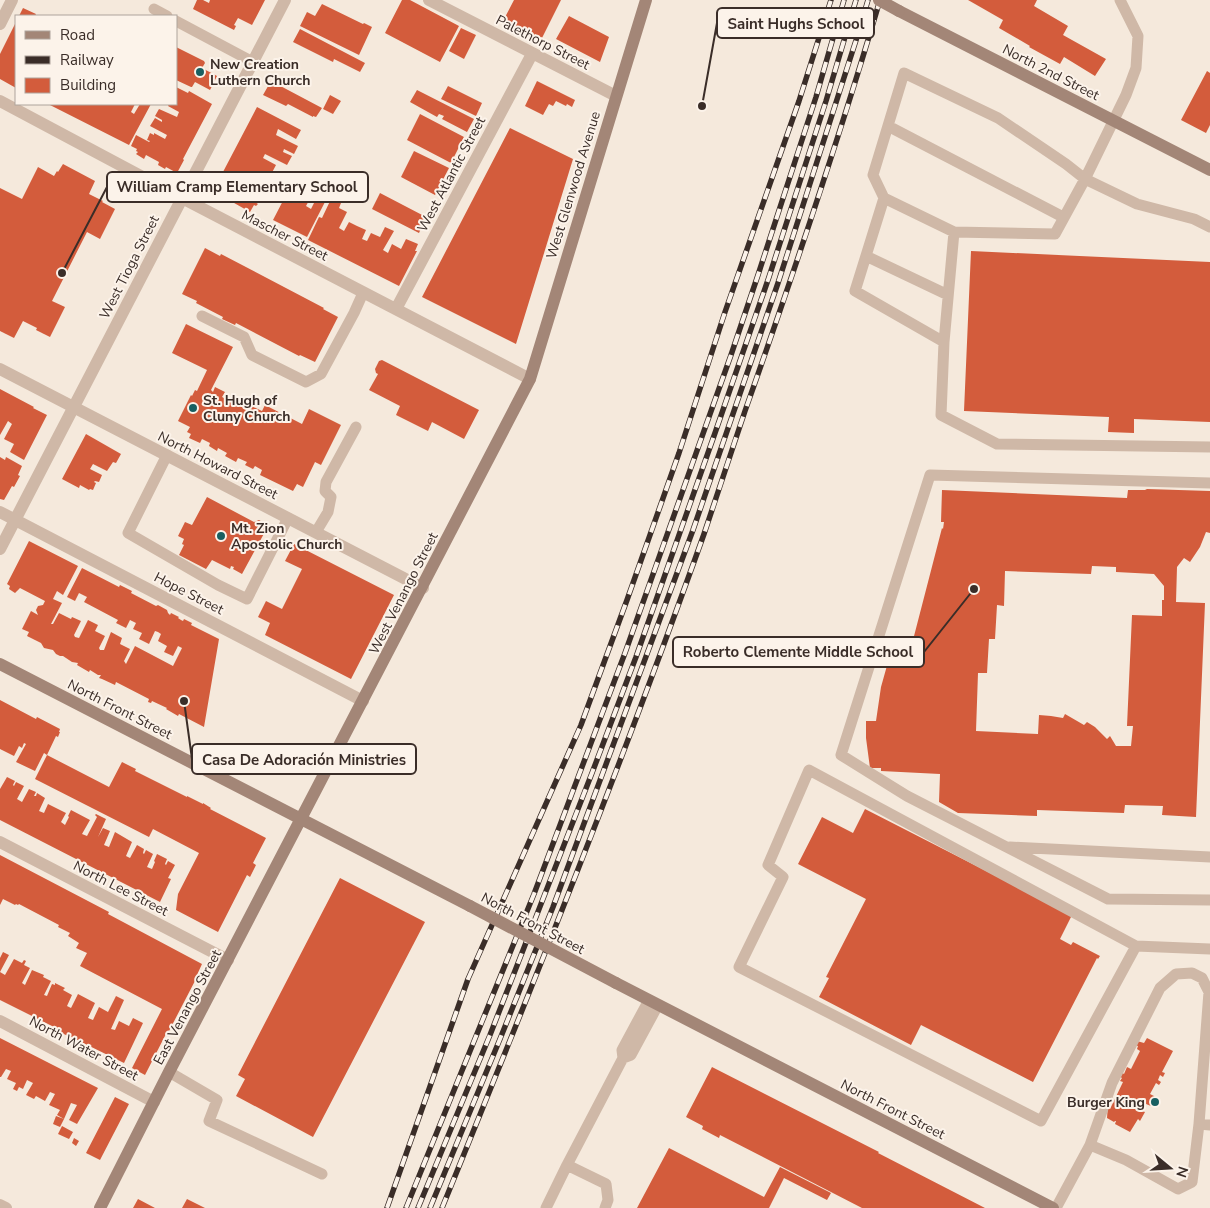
<svg xmlns="http://www.w3.org/2000/svg" width="1210" height="1208" font-family="'Nunito Sans',sans-serif">
	<rect width="100%" height="100%" fill="#f5e9dc"/>
	<path fill="#d35c3c" fill-rule="evenodd" d="M197 0H203L209 3 210 0H265L252 25 238 18 234 25 236 26 234 30 193 9Z
		M402 0H410L459 26 440 62 385 33Z
		M514 0H561L542 38 535 34 534 36 503 21Z
		M968 0H1037L1034 6 1068 26 1063 35 1106 59 1095 76 1064 57 1060 64 1029 47 1030 46 999 28 1003 20Z
		M322 4 363 24 364 23 372 27 359 55 300 26 307 12 315 16Z
		M23 8 36 14 35 16H19Z
		M569 16 609 37 600 62 556 39Z
		M16 22V88L0 79V54Z
		M461 28 476 35 464 59 449 51Z
		M300 29 365 63 360 72 334 59 333 62 293 42Z
		M176 47 204 61 205 63 202 68 217 76 210 90 195 82 192 87H191L176 80Z
		M1207 71 1210 73V125L1206 133 1181 120Z
		M271 81 322 108 316 117 313 116V117L288 104 286 106 263 95Z
		M537 81 575 100 572 107 567 104 566 106 556 101 553 106 549 104 543 115 525 106Z
		M448 86 482 103 476 116 441 99Z
		M176 87 188 93 189 91 212 104 183 159 184 160 177 173 166 167 165 169 158 165 159 162 146 155 144 159 136 154 138 152 136 151 137 149 131 146 136 135 149 142 150 141 147 140 150 133 154 135V133L165 139 167 135 150 126 155 118 162 122V120L155 116 159 109 177 117 179 112 168 106 169 104H176Z
		M417 90 474 119 467 132 442 119 444 116 439 114 437 117 410 102Z
		M330 95 341 101 333 114 323 109Z
		M48 104H135L131 112 134 114 140 104H151L129 145Z
		M257 107 301 130 296 139 278 129 276 135 298 146 294 154 284 149 283 152 292 156 287 165 265 154 263 158 276 165 266 184 254 177 252 180 251 181 267 190 262 200 258 198 255 202 258 204 256 206 254 205 250 212 213 191Z
		M420 114 464 137 451 163 407 140Z
		M510 128 573 159 516 344 422 297Z
		M414 151 449 168 435 195 401 177Z
		M63 164 95 181 89 194 103 201 102 202 115 209 100 239 87 232 52 301 65 307 50 337 36 330 37 328 23 321 14 338 0 331V188L22 199 38 167 54 176 57 171 58 172Z
		M298 178 307 182 304 188 313 193 306 206 311 209 323 185 331 189 325 200H326L307 237 273 220 286 195 289 196Z
		M380 193 426 217 419 233 372 209Z
		M331 199 341 203 339 208 347 212 339 228 344 231 349 222 357 226 366 230 362 239 367 241 371 233 380 237 385 227 394 231 383 250 388 253 392 244 401 249 406 239 418 244 415 251H417L399 286 308 240 319 217 322 218Z
		M205 248 220 256 221 254 324 308 323 309 338 317 315 362 300 355 299 356 236 323 235 325 222 319 223 317 196 303 197 301 182 294Z
		M971 251 1210 262V422L1134 419V433L1108 432 1109 417 964 411Z
		M186 324 233 347 211 390 213 392 215 387 225 392 222 397 232 402 233 399 241 403 240 406 249 410 251 406 262 411 265 405 302 424 309 409 341 425 321 465 315 462 303 487 297 484 293 491 260 475 262 470 255 466 253 469 245 465 247 462 238 458 236 462 225 456 227 453 218 448 217 451 209 446 210 443 202 439 200 443 189 438 191 434 187 432 190 427 178 421 191 395 192 396 195 390 197 391 207 370 172 353Z
		M382 360 479 410 464 439 432 422 428 431 396 415 400 406 369 390 378 374 376 373 375 369 379 361Z
		M0 389 34 407 33 408 47 415 24 460 10 452 14 444 4 439 12 424 8 421 0 435Z
		M86 434 121 454 116 463 113 462 107 471 93 464 90 469 102 475 99 482 95 481 94 482 96 483 93 490 90 489 89 490 80 485 79 488 62 479Z
		M0 457 5 460 6 457 22 466 18 475 20 476 14 487 12 486 4 500 0 499Z
		M1147 489 1210 491V533L1206 532 1200 547 1190 562 1184 558 1177 567 1176 602 1205 603 1196 817 1162 815 1163 806 1125 805 1124 813 1037 810V816L958 813 939 802 940 774 881 771V768H870L866 738V721H876L881 687 888 662 906 667 942 528 943 529 944 522H941L942 490 1127 498 1128 490H1145ZM1092 566 1116 567V572L1154 574 1164 586V600H1162V616L1132 615 1127 726H1133L1131 746H1116L1110 736 1107 739 1095 727 1087 722 1084 725 1065 714 1063 718 1051 716 1039 715 1038 734 976 731 978 673H987L989 639H995L997 605 1004 606 1005 571 1091 574Z
		M207 497 254 522 259 520 264 523 267 528 242 574 233 569 234 567 231 566 230 569 212 560 206 569 179 555 184 545 182 544 184 539 178 536 185 522 192 525Z
		M29 541 78 566 63 595 57 591 53 599 62 603 51 624H53L59 613 71 619 72 617 81 621 74 635 75 637 79 638 88 620 98 625 95 631 105 636 99 648 100 650H104L111 632 122 638 120 644 130 649 124 661 126 664 135 646 173 666 182 648 178 646 173 656 164 652 167 646 158 641 161 634 158 632 155 631 149 644 139 639 142 633 133 629 136 623 130 620 126 628 116 623 118 620 84 602 87 597 79 593 75 601 67 597 82 568 119 587 120 585 132 591 131 593 156 606 158 605 167 610 168 613 170 615 171 613 179 617 178 618 181 620 183 621 184 619 192 623 191 625 219 639 204 727 179 714 178 716 166 709 167 708 152 701 151 703 148 702 149 699 116 682 115 685 102 679 99 678 101 675H98L90 670 89 672 77 665 78 663 72 662 63 656H60L56 654 53 650 44 648 41 643 27 636 29 632 22 629 31 611 38 615 36 610 38 606 43 605 45 601 20 588 15 593 9 589 10 586 7 584Z
		M294 544 394 595 351 679 265 635 270 623 258 617 266 601 282 609 302 569 285 561Z
		M0 700 36 719 37 717 60 729 59 732H60L58 737 56 736 47 755 44 753 35 771 16 762 26 744 24 743 22 748 19 746 14 756 0 749Z
		M47 755 109 787 122 762 136 769 135 771 187 797V796L203 804V803L211 808 210 809 266 838 253 863 256 865 250 877 247 875 218 932 176 910 178 894 199 853 153 829 149 837 35 779Z
		M7 777 15 781 13 785 14 786 16 782 24 786 17 799 22 802 29 789 36 792 34 796H36L37 793 45 798 39 811 44 813 48 804 66 813 61 822 65 825 69 817 68 816 71 810 90 820 82 834 87 836 97 817 95 815 96 814 106 819 98 837 103 828 110 831 104 845 109 847 115 832 132 842 126 856 130 858 137 845 144 849 143 853 144 854 146 850 153 854 147 867 152 869 155 862 154 861 157 854 167 859 165 864 166 865 168 861 175 865 168 878 171 879 160 902 0 820V789Z
		M865 809 1072 915 1060 939 1071 945 1073 942 1100 956 1098 959 1097 958 1033 1082 921 1025 911 1045 819 997 829 978 826 977 866 899 798 864 822 817 853 833Z
		M0 855 109 912 108 914 202 964 196 977H197L169 1031 168 1030 145 1075 132 1068 162 1009 80 966 87 953 76 948 79 943 68 936 70 933 58 927 59 925 19 904 18 905 16 904 15 905 3 899 0 905Z
		M340 878 425 922 313 1137 236 1096 245 1079 238 1075Z
		M3 952 9 955 0 972 5 975 14 959 22 963 24 960 26 961 24 965 30 968 22 983 25 985 32 970 44 975 43 977 51 981 44 995 47 996 52 984 55 985V983L65 988 63 990 72 995 67 1006 71 1008 78 994 95 1003 88 1018 93 1020 99 1007 108 1012 116 996 124 1000 111 1029 115 1030 119 1021 129 1026 133 1018 143 1023 124 1063 69 1036 66 1035 57 1031 58 1029 0 1000V958Z
		M0 1038 98 1088 77 1124 69 1120 77 1105 71 1103 64 1119 57 1115 60 1110 49 1105 55 1094 50 1092 45 1101 36 1096 34 1099 26 1095 33 1083 27 1080 23 1089 19 1087 17 1091 13 1089 16 1083 7 1079 11 1071 6 1069 1 1077H0Z
		M1147 1038 1173 1051 1162 1072 1165 1073 1163 1077 1160 1075 1158 1080 1161 1082 1159 1085 1156 1083 1150 1094 1156 1097 1151 1106 1146 1104 1142 1111 1145 1112 1140 1121 1138 1119 1130 1132 1115 1124 1116 1121H1115L1114 1122 1107 1118 1108 1105 1111 1107 1123 1082 1120 1081 1122 1078 1119 1076 1121 1072 1124 1074 1127 1067 1131 1069 1140 1051 1137 1049 1138 1046 1135 1045 1137 1041 1144 1043Z
		M712 1067 879 1152 878 1153 985 1208H862L720 1135 719 1138 702 1129 703 1126 686 1117Z
		M115 1097 129 1104 100 1160 86 1153Z
		M56 1116 64 1119 60 1127 53 1124Z
		M62 1126 73 1132 69 1139 58 1134Z
		M74 1138 79 1141 76 1146 72 1143Z
		M669 1148 764 1197 780 1167 831 1193 827 1200 784 1178 769 1208H637Z
		M138 1199 155 1208H133Z
		M187 1199 205 1208H182Z"/>
	<g fill="none" stroke-linecap="round" stroke-linejoin="round">
		<path stroke="#cfb8a7" stroke-width="11" d="M154 9 167 16
			M176 21 253 62
			M888 126 1063 217
			M884 198 954 232
			M1210 227 1194 219 1137 204 1085 179 1066 164 998 118 904 73 873 175 884 198 855 291 944 342 941 415 997 444 1210 447
			M866 256 948 295
			M202 316 244 337 252 355 306 382 321 374 354 313 363 293
			M944 342 954 232 1055 234 1085 179 1126 95 1136 68 1138 36 1120 0
			M167 455 128 533 218 585 247 599 288 518
			M1210 483 930 475 841 755 907 796 1108 899 1210 900
			M316 532 328 512 331 497 325 491 326 482 356 427
			M1010 847 1210 857
			M1136 946 1041 1121 739 967 783 877 768 865 809 770 1136 946 1210 949
			M623 1058 631 1055 658 1005
			M169 1072 217 1100 209 1121 322 1174
			M1090 1145 1112 1083 1160 988 1176 974 1192 973 1202 978 1209 992 1199 1124
			M567 1165 606 1184 608 1200 605 1208
			M546 1208 567 1165 623 1058 622 1050 649 1000
			M1056 1208 1090 1145 1126 1160 1178 1189 1192 1182 1199 1124 1210 1125"/>
		<path stroke="#cfb8a7" stroke-width="12" d="M429 0 616 96
			M0 24 12 0
			M0 101 182 198 530 379
			M396 309 532 54
			M0 369 423 588
			M0 512 363 701
			M0 549 285 0
			M0 842 228 960
			M0 1021 154 1102
			M0 1205 6 1208"/>
		<path stroke="#a38677" stroke-width="12" d="M899 11 1210 170
			M0 664 470 906
			M616 983 1053 1208
			M100 1208 169 1072 530 379 646 0"/>
		<g stroke="#3a2d28" stroke-width="5.5">
			<path id="rail" d="M387 1208 468 979 581 725 627 600 679 453 725 312 799 101 831 0
				M406 1208 534 894 625 653 731 355 758 275 816 97 844 0
				M418 1208 490 1035 592 773 636 657 715 433 769 277 826 101 856 0
				M430 1208 500 1039 553 907 693 530 778 283 859 31 868 0
				M442 1208C533 985 623 761 704 534 718 493 731 452 745 411 793 275 839 139 880 0"/>
		</g>
		<use href="#rail" stroke="#fcf3ea" stroke-width="4" stroke-dasharray="11" stroke-linecap="butt"/>
		<path stroke="#a38677" stroke-width="12" d="M879 0 899 11
			M470 906 616 983"/>
	</g>
	<g fill="#185f61" stroke="#fcf3ea" stroke-width="2">
		<circle cx="200" cy="72" r="5"/>
		<circle cx="193" cy="408" r="5"/>
		<circle cx="221" cy="536" r="5"/>
		<circle cx="1155" cy="1102" r="5"/>
	</g>
	<g text-anchor="middle" stroke-width="4" stroke-linejoin="round" paint-order="stroke">
		<g font-size="14" fill="#3a2d28" stroke="#fcf3ea">
			<text transform="translate(543 42) rotate(27)" y="5">Palethorp Street</text>
			<text transform="translate(1051 72) rotate(27)" y="5">North 2nd Street</text>
			<text transform="translate(451 174) rotate(-62)" y="5">West Atlantic Street</text>
			<text transform="translate(573 185) rotate(-73)" y="5">West Glenwood Avenue</text>
			<text transform="translate(285 235) rotate(27)" y="5">Mascher Street</text>
			<text transform="translate(129 267) rotate(-63)" y="5">West Tioga Street</text>
			<text transform="translate(218 465) rotate(27)" y="5">North Howard Street</text>
			<text transform="translate(189 593) rotate(27)" y="5">Hope Street</text>
			<text transform="translate(403 593) rotate(-63)" y="5">West Venango Street</text>
			<text transform="translate(120 709) rotate(27)" y="5">North Front Street</text>
			<text transform="translate(121 888) rotate(27)" y="5">North Lee Street</text>
			<text transform="translate(533 923) rotate(28)" y="5">North Front Street</text>
			<text transform="translate(187 1007) rotate(-62)" y="5">East Venango Street</text>
			<text transform="translate(84 1048) rotate(28)" y="5">North Water Street</text>
			<text transform="translate(893 1109) rotate(27)" y="5">North Front Street</text>
		</g>
		<g font-size="14" font-weight="bold" fill="#3a2d28" stroke="#fcf3ea" text-anchor="start">
			<text x="210" y="69">New Creation<tspan x="210" dy="16">Luthern Church</tspan></text>
			<text x="203" y="405">St. Hugh of<tspan x="203" dy="16">Cluny Church</tspan></text>
			<text x="231" y="533">Mt. Zion<tspan x="231" dy="16">Apostolic Church</tspan></text>
			<text x="1145" y="1107" text-anchor="end">Burger King</text>
		</g>
	</g>
	<path fill="none" stroke="#3a2d28" stroke-width="2" d="M702 106L717 23M62 273L107 187M974 589L924 652M184 701L192 759"/>
	<g fill="#3a2d28" stroke="#fcf3ea" stroke-width="2">
		<circle cx="702" cy="106" r="5"/>
		<circle cx="62" cy="273" r="5"/>
		<circle cx="974" cy="589" r="5"/>
		<circle cx="184" cy="701" r="5"/>
	</g>
	<g fill="#fcf3ea" stroke="#3a2d28" stroke-width="2">
		<rect x="717" y="8" width="157" height="30" rx="5"/>
		<rect x="107" y="172" width="261" height="30" rx="5"/>
		<rect x="673" y="637" width="251" height="30" rx="5"/>
		<rect x="192" y="744" width="224" height="30" rx="5"/>
	</g>
	<g font-size="15" text-anchor="middle" font-weight="bold" fill="#3a2d28">
		<text x="796" y="29">Saint Hughs School</text>
		<text x="237" y="192">William Cramp Elementary School</text>
		<text x="798" y="657">Roberto Clemente Middle School</text>
		<text x="304" y="765">Casa De Adoración Ministries</text>
	</g>
	<rect x="15" y="15" width="162" height="90" fill="#fcf3ea" stroke="#aea49c"/>
	<rect x="25" y="31" width="25" height="8" fill="#a38677" stroke="#aea49c"/>
	<text x="60" y="40" font-size="15" fill="#3a2d28">Road</text>
	<rect x="25" y="56" width="25" height="8" fill="#3a2d28" stroke="#aea49c"/>
	<text x="60" y="65" font-size="15" fill="#3a2d28">Railway</text>
	<rect x="25" y="78" width="25" height="15" fill="#d35c3c" stroke="#aea49c"/>
	<text x="60" y="90" font-size="15" fill="#3a2d28">Building</text>
	<g transform="translate(1170 1168) rotate(108)" stroke="#fcf3ea" stroke-width="4" paint-order="stroke">
	<path d="M0-4L9 19L0 12L-9 19Z" fill="#3a2d28"/>
	<text y="-8" font-size="14" font-weight="bold" text-anchor="middle" fill="#3a2d28">N</text>
	</g>
</svg>
